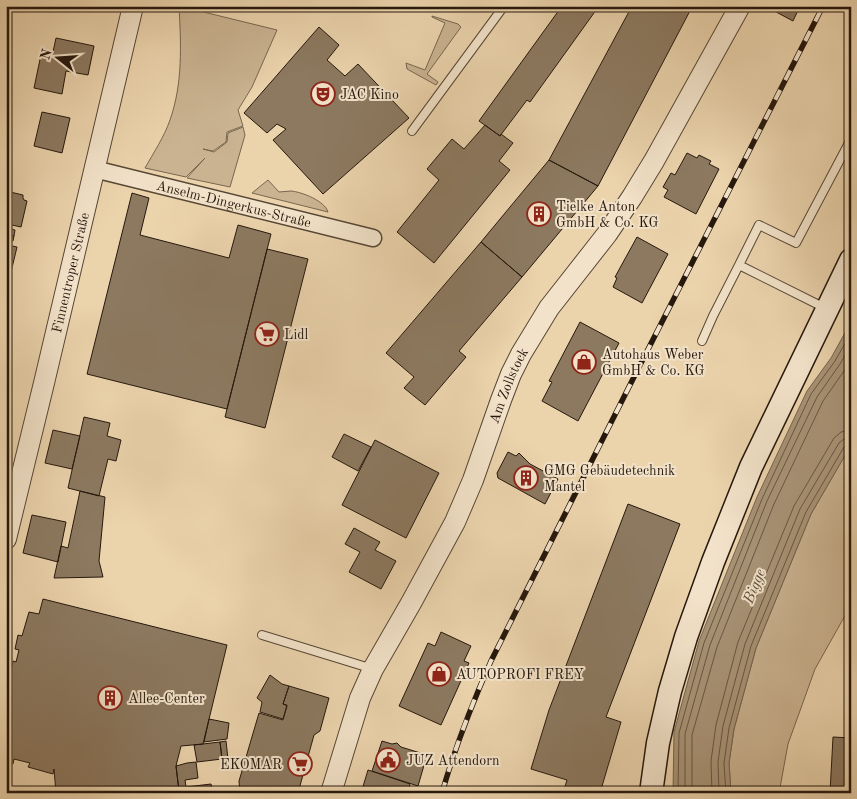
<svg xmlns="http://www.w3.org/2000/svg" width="857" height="799" font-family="'Old Standard TT',serif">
	<rect width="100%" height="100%" fill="#ebd3ac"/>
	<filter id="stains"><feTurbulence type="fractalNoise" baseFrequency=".004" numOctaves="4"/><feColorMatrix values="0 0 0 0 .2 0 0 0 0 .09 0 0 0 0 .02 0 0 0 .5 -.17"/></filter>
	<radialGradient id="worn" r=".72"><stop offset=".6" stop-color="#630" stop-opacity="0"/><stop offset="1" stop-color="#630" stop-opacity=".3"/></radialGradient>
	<path fill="#cab391" stroke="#78664f" d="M179 6 277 30 252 87 238 110 243 126 227 132 226 142 213 151 203 149 214 152 227 142 228 133 243 127 245 135 230 187 187 178 205 158 186 177 145 168C154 152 164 137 170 120 183 83 181 45 179 6Z
		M432 16 458 24 461 27 427 74 438 82 436 85 407 69 406 63 425 70 445 23 432 17Z
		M268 180 279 192C283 192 287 191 291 191 302 192 325 201 328 212L252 193Z
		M851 445V605L815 669 788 744 779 793H731L729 763 734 729 756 648 811 514Z"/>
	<path fill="#a89376" stroke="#74624c" d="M851 322V445L811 514 756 648 734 729 729 763 731 793H673L674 732 699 641 757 497 807 391 831 358Z"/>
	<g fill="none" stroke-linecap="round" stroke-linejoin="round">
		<path stroke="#675642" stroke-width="1" d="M678 793 679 733 704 643 762 499 811 394 835 361 851 333
			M685 793V734L710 645 767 501 817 397 840 364 851 345
			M692 793V735L717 647 774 504 823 401 851 361
			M712 793 711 761 716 725 738 642 794 506 834 438 841 432 851 430
			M719 793 718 762 723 726 745 644 800 509 839 443 844 439 851 438
			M726 793 724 763 729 728 751 646 806 512 844 447 847 444H851"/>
	</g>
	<path fill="#8c7960" stroke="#26180d" d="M562 6H599L530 102 527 100 500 136 479 121Z
		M632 6H695L694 8 692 7 598 186 549 160Z
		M765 6H800L793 21Z
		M319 27 339 45 327 60 345 76 358 64 409 118 323 194 273 140 286 129 277 124 267 133 244 113Z
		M56 38 94 46 88 75 66 71 62 94 34 88 42 50 53 52Z
		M42 112 70 118 62 153 34 146Z
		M485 125 500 136 501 134 513 143 499 161 510 170 434 263 397 232 439 180 427 169 452 139 464 149Z
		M687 153 697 158 699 155 711 161 709 164 719 169 696 214 664 197 668 190 663 187 671 173 675 175Z
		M549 160 598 186 522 277 481 242Z
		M6 191 23 195V198L24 200 27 201 21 227 12 225 11 229 15 230 14 236 6 234Z
		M132 193 149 198 140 235 229 258 238 225 271 234 227 409 87 374Z
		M6 234 14 236 13 241 9 240 8 245 17 247 11 272 6 273Z
		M637 237 668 254 642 303 613 287 617 278 615 277Z
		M481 242 522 277 459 351 466 357 425 405 404 388 414 377 386 353Z
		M267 249 308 259 265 428 225 417Z
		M580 322 619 343 578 421 542 401 552 382 549 381Z
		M84 417 110 423 107 436 121 440 116 461 108 459 99 496 68 488Z
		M53 430 80 436 72 469 45 463Z
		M344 434 371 447 358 471 332 457Z
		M375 440 439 473 406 538 342 505Z
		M508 452 516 456 519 453 530 464 558 479 545 504 498 478 497 473Z
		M80 491 105 497 99 561 103 577 54 578 61 546 68 548Z
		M628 504 680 524 606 717 621 722 600 793H563L567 780 531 769 549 710Z
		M32 515 66 522 58 562 23 553Z
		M354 528 380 542 375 550 396 561 381 589 349 572 360 552 345 544Z
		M43 599 227 645 203 744 181 746 176 766 179 791 180 790V793H56L54 769 53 774 28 767 30 763 14 759 13 764 6 762V678H9L13 661 16 662 19 650 15 649 18 635 22 636 29 612 39 614Z
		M441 632 471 646 464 661 469 663 441 725 399 706 428 643 435 646Z
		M270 675 282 684 289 686 283 704 287 706 283 719 260 712 262 702 257 698Z
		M289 686 329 698 320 731 314 735 298 793H240L239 781 259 713 283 720 287 705 283 704Z
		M209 719 229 723 227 739 204 742Z
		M833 737 851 738V793H830Z
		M226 741 228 759H222L220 742Z
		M382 741 392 744 397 743 401 747 427 755 418 786 372 771Z
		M220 742 222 759 197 762 194 745Z
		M196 762 198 778 185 780 186 787 211 784 212 789 225 788V793H180V790L179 791 176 766 187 763Z
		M368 770 410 784 408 793H361Z"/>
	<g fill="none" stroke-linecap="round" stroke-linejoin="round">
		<g stroke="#574735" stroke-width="10">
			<path id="service" d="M412 131 504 6
				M825 308 739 265 759 225 796 243 851 139
				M702 341 713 316 739 265
				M262 635 373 669"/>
		</g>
		<g stroke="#574735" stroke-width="19">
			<g id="minor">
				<path id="s1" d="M94 169 373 238"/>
			</g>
		</g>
		<g stroke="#574735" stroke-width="22">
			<g id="tertiary">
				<path id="s2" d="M6 539 44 383 133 6"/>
				<path id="s3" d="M331 793 360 698 373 669 411 603 455 522 473 480 501 400 511 374 521 354 549 308 607 234 632 197 654 161 740 6"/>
			</g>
		</g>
		<g stroke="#26180d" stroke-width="25">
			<path id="secondary" d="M651 793 658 743 670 691 686 637 713 562 751 467 851 260"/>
		</g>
		<use href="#service" stroke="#f2e2c9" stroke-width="8"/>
		<use href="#minor" stroke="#f2e2c9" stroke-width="16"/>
		<use href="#tertiary" stroke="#f2e2c9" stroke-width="20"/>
		<use href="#secondary" stroke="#f2e2c9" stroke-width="22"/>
		<g stroke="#26180d" stroke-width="5.5">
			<path id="rail" d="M442 793C455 747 472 704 491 661L638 369 823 6"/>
		</g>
		<use href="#rail" stroke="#f2e2c9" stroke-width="4" stroke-dasharray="11" stroke-linecap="butt"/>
	</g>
	<defs>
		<g id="theatre-ring" transform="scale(1.25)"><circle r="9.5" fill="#f2e2c9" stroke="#8f2418" stroke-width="1.5"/><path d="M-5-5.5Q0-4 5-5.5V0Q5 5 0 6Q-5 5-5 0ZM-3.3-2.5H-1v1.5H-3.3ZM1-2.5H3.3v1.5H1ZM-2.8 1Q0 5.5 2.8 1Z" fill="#8f2418"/></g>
		<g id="building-ring" transform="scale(1.25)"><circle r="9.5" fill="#f2e2c9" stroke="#8f2418" stroke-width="1.5"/><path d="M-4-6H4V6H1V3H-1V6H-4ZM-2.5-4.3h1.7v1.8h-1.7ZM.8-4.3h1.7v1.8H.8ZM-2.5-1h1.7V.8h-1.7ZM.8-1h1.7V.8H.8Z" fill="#8f2418"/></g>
		<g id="supermarket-ring" transform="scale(1.25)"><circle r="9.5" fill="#f2e2c9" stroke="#8f2418" stroke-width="1.5"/><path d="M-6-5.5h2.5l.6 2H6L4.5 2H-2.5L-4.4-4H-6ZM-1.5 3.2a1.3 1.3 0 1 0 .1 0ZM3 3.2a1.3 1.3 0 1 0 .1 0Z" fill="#8f2418"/></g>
		<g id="shop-ring" transform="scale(1.25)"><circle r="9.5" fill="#f2e2c9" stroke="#8f2418" stroke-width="1.5"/><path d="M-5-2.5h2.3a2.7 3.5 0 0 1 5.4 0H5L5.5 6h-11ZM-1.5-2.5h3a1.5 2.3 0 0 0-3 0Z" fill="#8f2418"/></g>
		<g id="civic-ring" transform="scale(1.25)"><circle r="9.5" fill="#f2e2c9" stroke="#8f2418" stroke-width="1.5"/><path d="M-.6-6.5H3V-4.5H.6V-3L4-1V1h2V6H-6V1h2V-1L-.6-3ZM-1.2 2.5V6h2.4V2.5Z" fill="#8f2418"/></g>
	</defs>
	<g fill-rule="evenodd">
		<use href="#theatre-ring" x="323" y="94"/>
		<use href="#building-ring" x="539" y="214"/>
		<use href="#supermarket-ring" x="267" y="334"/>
		<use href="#shop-ring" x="584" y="362"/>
		<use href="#building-ring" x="526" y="478"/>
		<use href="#shop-ring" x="439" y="674"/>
		<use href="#building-ring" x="110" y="698"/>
		<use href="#civic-ring" x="388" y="760"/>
		<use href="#supermarket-ring" x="300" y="764"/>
	</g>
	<g text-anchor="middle" stroke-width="4" stroke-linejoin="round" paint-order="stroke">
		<g font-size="14" fill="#26180d" stroke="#f2e2c9" text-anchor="start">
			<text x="340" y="99">JAC Kino</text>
			<text x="556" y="211">Tielke Anton<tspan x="556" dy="16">GmbH &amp; Co. KG</tspan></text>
			<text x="284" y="339">Lidl</text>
			<text x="602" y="359">Autohaus Weber<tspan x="602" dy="16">GmbH &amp; Co. KG</tspan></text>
			<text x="544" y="475">GMG Gebäudetechnik<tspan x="544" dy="16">Mantel</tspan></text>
			<text x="456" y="679">AUTOPROFI FREY</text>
			<text x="128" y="703">Allee-Center</text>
			<text x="406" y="765">JUZ Attendorn</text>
			<text x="282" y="769" text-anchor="end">EKOMAR</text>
		</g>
		<g font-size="14" fill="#26180d" stroke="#f2e2c9">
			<text dy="5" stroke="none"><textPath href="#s1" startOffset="144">Anselm-Dingerkus-Straße</textPath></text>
			<text dy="5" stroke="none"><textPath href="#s2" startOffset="274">Finnentroper Straße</textPath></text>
			<text dy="5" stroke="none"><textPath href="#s3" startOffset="446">Am Zollstock</textPath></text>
		</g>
		<g font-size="15" font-style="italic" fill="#5a4937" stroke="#f2e2c9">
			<text transform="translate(754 586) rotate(-68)" y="5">Bigge</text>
		</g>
	</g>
	<rect width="857" height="799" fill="none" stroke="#ebd3ac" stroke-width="25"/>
	<rect x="8" y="8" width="842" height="784" fill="none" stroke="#26180d" stroke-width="2.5"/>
	<rect x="12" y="12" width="832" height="774" fill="none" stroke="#26180d"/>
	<g transform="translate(58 58) rotate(287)" stroke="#f2e2c9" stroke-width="4" paint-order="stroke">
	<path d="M0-4L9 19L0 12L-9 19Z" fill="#26180d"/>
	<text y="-8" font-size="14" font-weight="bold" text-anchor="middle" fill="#26180d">N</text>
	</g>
	<rect width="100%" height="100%" filter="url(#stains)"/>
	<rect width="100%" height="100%" fill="url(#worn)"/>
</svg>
